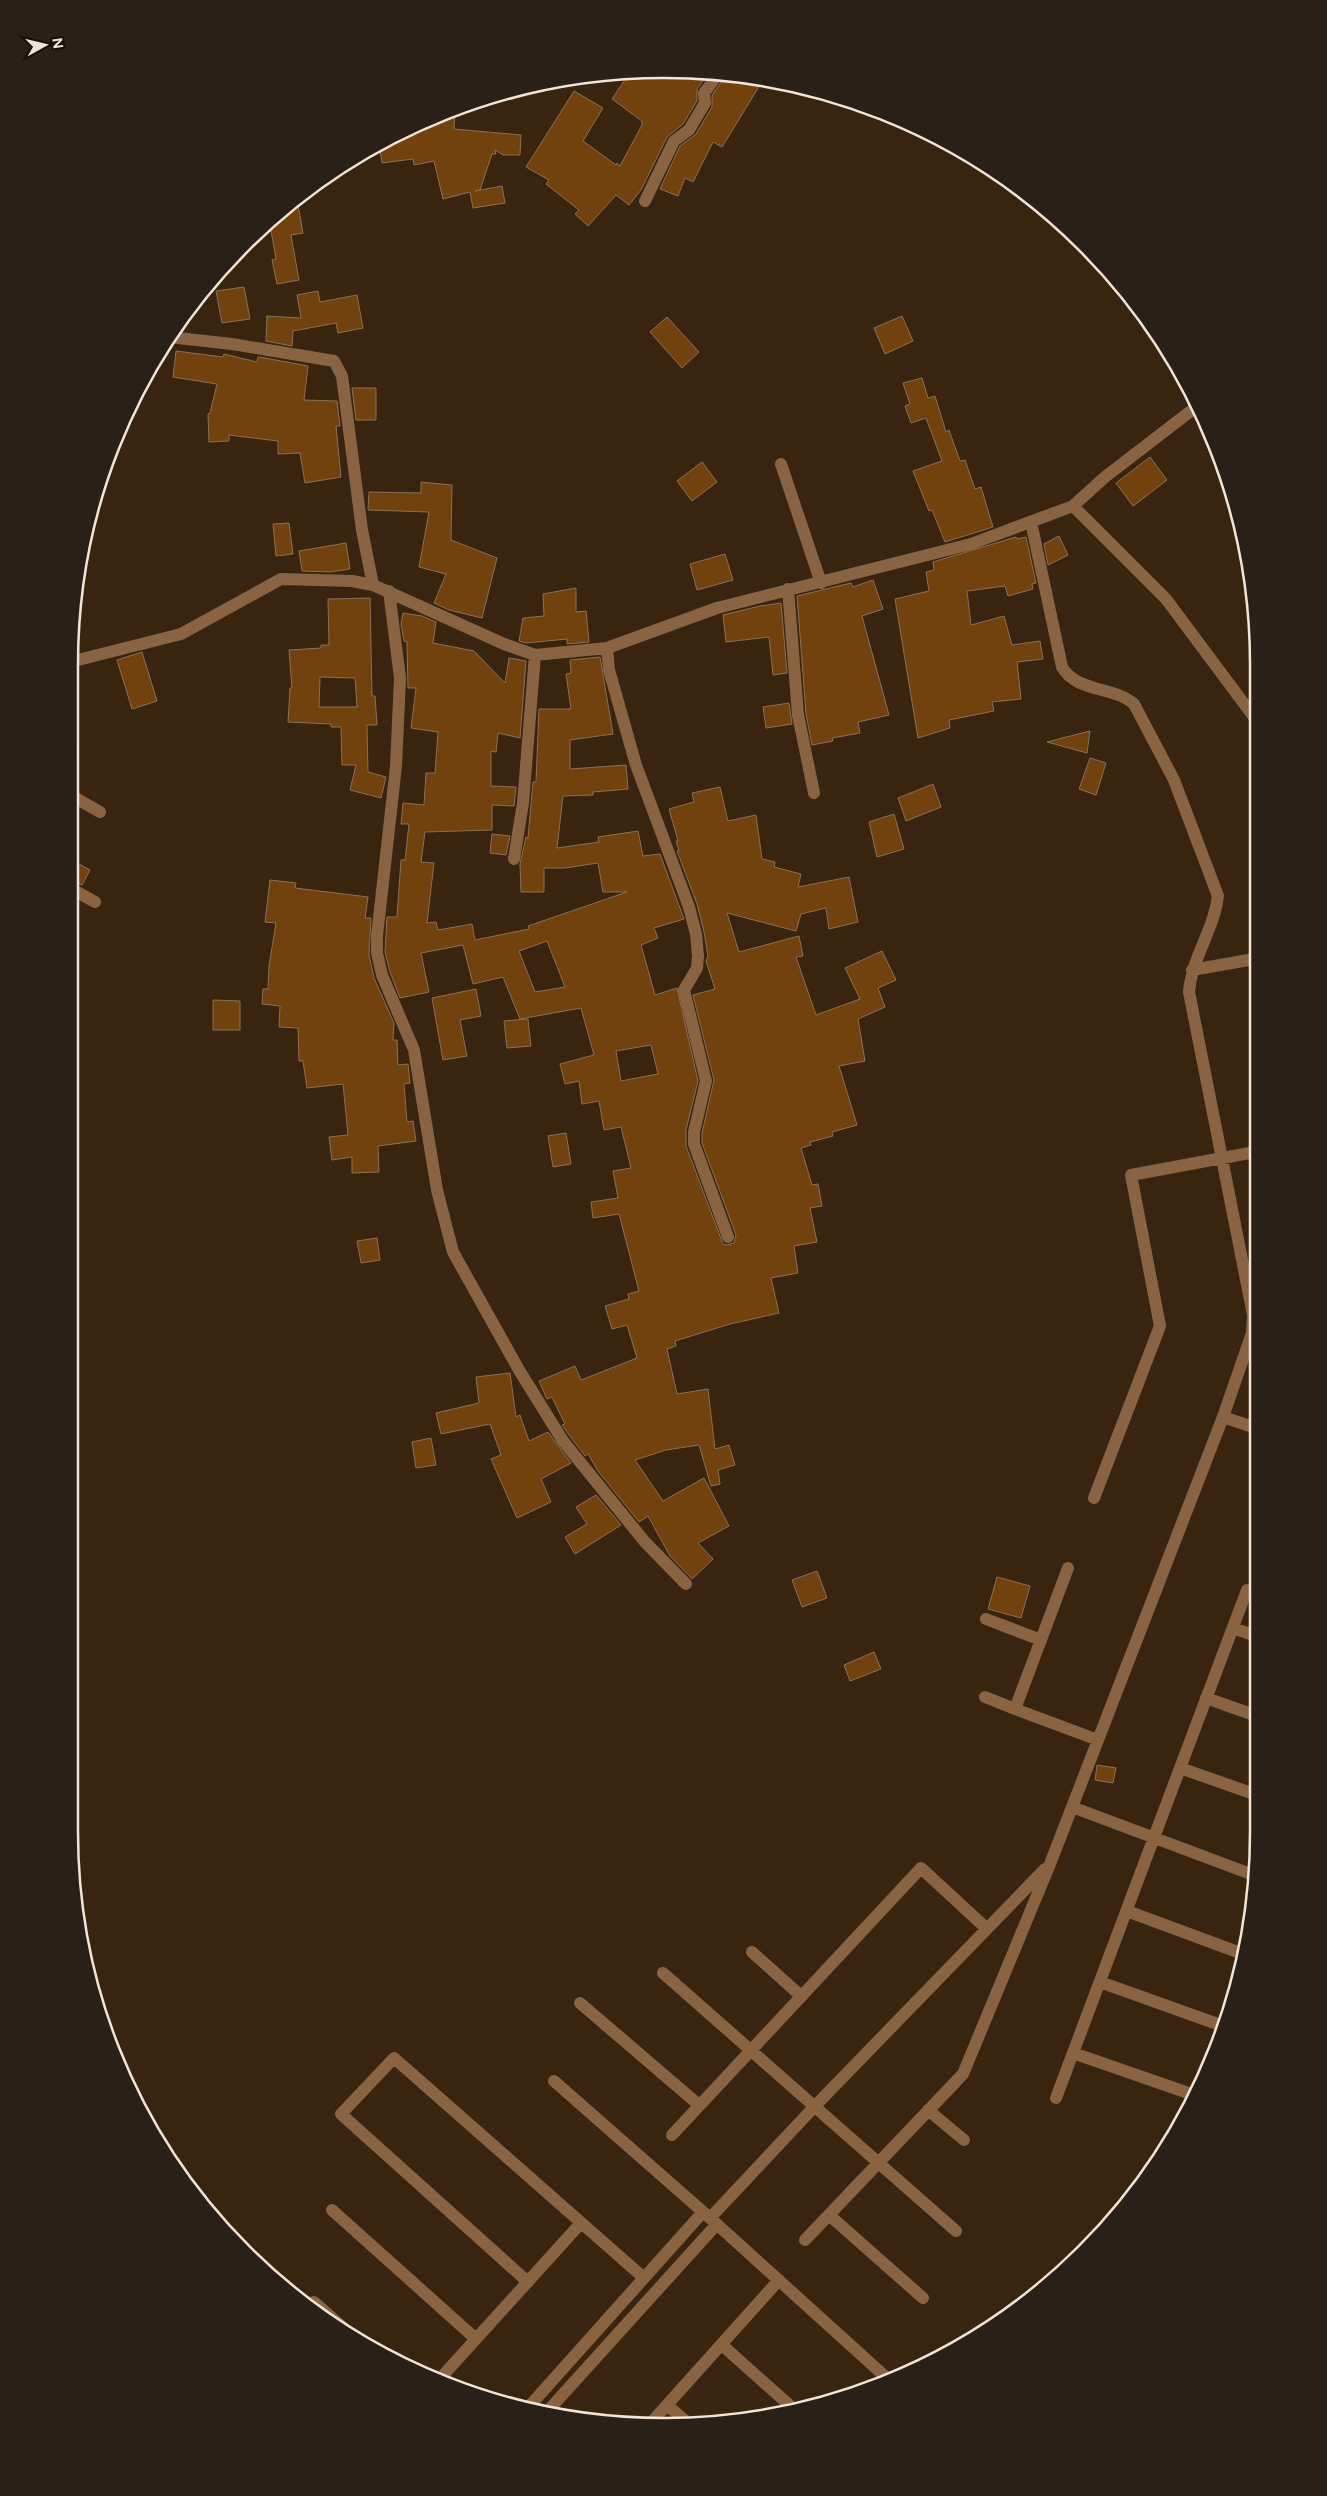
<svg xmlns="http://www.w3.org/2000/svg" width="1327" height="2496" font-family="Figtree,sans-serif">
	<rect width="100%" height="100%" fill="#39240f"/>
	<path fill="#72420e" stroke="#8a715a" fill-rule="evenodd" d="M703 70 710 71 697 89V101L683 124 667 137 641 190 629 205 616 195 588 226 575 214 579 210 546 184 549 180 526 167 574 91 603 108 583 141 616 165 617 163 620 166 642 125V121L612 99 630 72Z
		M727 74 763 80 722 147 713 142 693 182 685 178 678 196 660 189 680 146 696 134 712 107V95Z
		M455 108 454 129 521 135 520 155H503L495 150 496 154H492L480 190 475 191 502 186 505 203 473 208 470 192 443 199 434 161 414 165 413 159 382 163 379 143Z
		M298 205 303 233 291 235 299 280 277 284 272 260 276 259 269 219 285 207Z
		M244 287 250 319 222 323 216 291Z
		M318 291 320 302 357 295 363 328 338 333 336 323 293 331 292 346 266 341 267 316 301 318 297 295Z
		M902 316 913 341 885 354 874 328Z
		M667 317 699 352 682 368 650 332Z
		M176 351 223 357 224 354 257 362 258 357 265 358 308 366 304 400 337 401 340 426H336L341 477 305 483 300 453 278 454V441L229 435V441L209 442 208 414 210 413 217 384 173 377Z
		M922 378 928 398 935 396 946 432 949 430 960 461 965 460 975 489 981 487 993 527 945 542 932 510 929 511 913 471 942 461 926 418 911 423 905 406 910 404 903 383Z
		M352 388H376V420H356Z
		M1150 457 1167 480 1133 506 1116 483Z
		M702 462 717 482 692 501 677 481Z
		M421 482 452 485 451 540 497 558 482 618 449 610 434 603 446 574 419 567 429 512 368 510 369 492 421 493Z
		M289 523 293 554 276 556 273 524Z
		M1059 536 1068 555 1048 565 1044 544Z
		M1016 537 1017 539 1026 537 1036 583 1032 584 1033 589 1008 596 1005 586 967 591 971 625 1004 616 1012 645 1040 641 1043 659 1017 662 1021 699 992 702 994 711 949 720 950 728 918 738 895 599 929 591 926 572 934 570 933 562Z
		M346 543 350 569 330 572 302 571 299 551Z
		M725 554 733 580 697 590 690 564Z
		M873 580 883 609 862 616 889 715 858 722 860 733 832 738 833 741 812 745 806 714 797 596 851 583 853 587Z
		M576 588V612L586 611 589 642 567 644V639L526 643 519 641 523 618 544 616 543 594Z
		M370 598 372 696H375L377 725H367L368 772 386 777 381 798 350 790 356 765H342L341 727H331V724L288 722 290 688H292L289 650 321 648V645H329L328 599ZM320 677 355 678 357 707H319Z
		M781 603 787 673 773 675 769 637 726 642 723 615 760 606Z
		M403 613 422 616 436 622 433 643 474 651 505 683 509 658 526 661 520 738 498 733 496 752 491 751V786L516 787 514 806 492 805V830L425 832 421 862 434 863 427 923 436 922 438 930 472 924 475 940 529 929 528 926 627 892H603L598 863 565 868H544V892H521L520 864 526 837 528 838 533 782H536L539 709H571L566 674 571 673 570 660 600 657 613 734 570 740V769L626 765 628 789 593 792V795L563 796 557 848 599 842 598 837 638 831 643 856 660 854 684 919 654 928 658 938 641 945 655 995 677 988 698 1081 686 1130V1146L723 1244 727 1245 734 1243 736 1235 702 1143V1133L714 1080 693 995 715 989 706 961 708 956 704 932 697 904 677 851H679L676 841H678L669 809 694 802 692 793 720 787 728 821 756 815 762 859 775 862 774 867 801 874 798 887 849 877 858 922 829 929 826 908 801 914 796 931 727 913 739 952 799 936 803 956 796 957 816 1015 860 999 845 968 882 951 896 980 878 988 885 1007 858 1019 865 1061 839 1066 857 1125 832 1132 833 1136 810 1142 811 1145 801 1148 812 1185 818 1184 822 1206 810 1208 817 1242 794 1246 798 1273 771 1278 779 1313 730 1324 675 1341 676 1346 667 1349 677 1394 708 1389 715 1449 729 1445 735 1465 718 1470 720 1484 711 1486 699 1445 666 1450 635 1460 663 1501 704 1478 729 1526 698 1543 713 1559 692 1579 670 1556 648 1516 639 1522 598 1471 588 1454 585 1456 570 1436 562 1425 565 1424 552 1397 547 1399 539 1381 575 1366 581 1380 637 1358 627 1325 612 1329 605 1306 629 1299 628 1294 639 1291 619 1214 593 1218 591 1202 618 1198 613 1171 631 1168 621 1127 604 1130 599 1101 582 1104 579 1081 565 1084 560 1064 594 1055 581 1008 520 1019 503 977 473 984 463 945 421 953 429 992 400 998 390 972 385 952 387 917H397L401 860H405L409 824H401L403 803 424 805 426 773H435L438 732 411 728 416 688H408L407 642 404 641 401 624ZM547 941 565 987 535 992 519 951ZM651 1045 658 1074 621 1081 616 1051Z
		M142 652 157 701 132 709 117 660Z
		M789 703 792 724 766 728 763 707Z
		M1090 731 1087 753 1047 742Z
		M1090 758 1106 763 1096 795 1079 789Z
		M933 784 941 807 906 821 898 798Z
		M894 814 904 849 877 857 869 822Z
		M492 834 510 836 506 855 490 853Z
		M70 859 90 870 82 885 70 880Z
		M270 880 296 883 295 888 368 897 365 918H371L369 955 374 978 394 1023 393 1040H397L398 1065 408 1064 410 1083 404 1084 407 1122 413 1121 416 1141 378 1146 379 1172 352 1173V1157L332 1160 329 1137 348 1135 343 1084 307 1088 303 1061H299L298 1028 279 1027 280 1006 262 1004 263 989H268L269 966 276 923 265 922Z
		M476 989 481 1016 460 1020 467 1056 443 1060 432 998Z
		M213 1000 240 1001V1030H213Z
		M528 1019 531 1046 507 1048 504 1021Z
		M566 1133 571 1164 553 1167 548 1136Z
		M377 1238 380 1260 361 1263 357 1241Z
		M510 1373 516 1417 520 1415 529 1441 548 1432 571 1463 541 1479 551 1502 517 1518 491 1459 501 1455 490 1424 441 1434 436 1413 479 1403 476 1377Z
		M431 1438 436 1465 416 1468 412 1442Z
		M596 1495 621 1525 575 1554 565 1537 587 1524 576 1507Z
		M817 1571 827 1598 802 1607 792 1580Z
		M997 1577 1030 1586 1021 1618 988 1609Z
		M874 1652 881 1669 850 1681 844 1665Z
		M1097 1765 1116 1768 1113 1783 1095 1780Z"/>
	<g fill="none" stroke-linecap="round" stroke-linejoin="round">
		<path stroke="#896443" stroke-width="12" d="M645 201 674 141 689 130 705 103 704 93 719 73
			M169 337 232 344 334 361 342 376 362 530 373 585 504 644 535 655 607 648 717 608 971 544 1073 506 1105 477 1196 407
			M781 464 821 583
			M1073 506 1166 599 1254 717
			M788 589 798 715 814 793
			M389 591 400 678 396 766 377 936V953L382 975 414 1050 437 1190 453 1252 519 1370 563 1441 645 1542 686 1584
			M607 648 609 670 636 765 689 907 696 934 698 956 697 968 684 990 706 1081 694 1132V1144L728 1237
			M70 662 181 634 281 579 352 581 373 585
			M70 795 100 812
			M514 859 523 803 535 655
			M70 888 95 902
			M1192 970 1254 959
			M1223 1417 1256 1428
			M1094 1498 1160 1326 1131 1175 1255 1152
			M1068 1568 1015 1709 1098 1740
			M986 1619 1041 1640
			M1233 1628 1256 1636
			M985 1697 1015 1709
			M1206 1698 1257 1716
			M1180 1768 1257 1795
			M1072 1807 1256 1876
			M1127 1911 1243 1954
			M752 1952 801 1996
			M663 1973 956 2231
			M1100 1982 1223 2026
			M580 2003 699 2105
			M1073 2053 1197 2096
			M554 2081 710 2218 889 2380
			M1056 2098 1247 1590
			M928 2110 964 2140
			M672 2135 921 1868 986 1928
			M332 2210 476 2339
			M829 2215 923 2298
			M710 2218 815 2106 1045 1869
			M805 2240 963 2074 1050 1864 1223 1417 1252 1333 1253 1315 1189 992C1192 957 1214 930 1218 896L1174 780 1134 704C1114 686 1077 693 1062 667L1031 522
			M528 2282 341 2114 394 2058 644 2278
			M314 2302 356 2339
			M722 2345 796 2411
			M437 2382 581 2223
			M667 2405 689 2424
			M526 2410 703 2212
			M546 2413 717 2224
			M649 2425 779 2280"/>
	</g>
	<path d="M0 0H1327V2496H0ZM664 78H664A586 586 0 0 1 1250 664V1832A586 586 0 0 1 664 2418H664A586 586 0 0 1 78 1832V664A586 586 0 0 1 664 78Z" fill="#2a2018" fill-rule="evenodd"/>
	<path fill="none" stroke="#f3e4d8" stroke-width="2.5" d="M664 78H664A586 586 0 0 1 1250 664V1832A586 586 0 0 1 664 2418H664A586 586 0 0 1 78 1832V664A586 586 0 0 1 664 78Z"/>
	<g transform="translate(45 45) rotate(82)" stroke="#190f07" stroke-width="4" paint-order="stroke">
	<path d="M0-4L9 19L0 12L-9 19Z" fill="#f3e4d8"/>
	<text y="-8" font-size="14" font-weight="bold" text-anchor="middle" fill="#f3e4d8">N</text>
	</g>
</svg>
